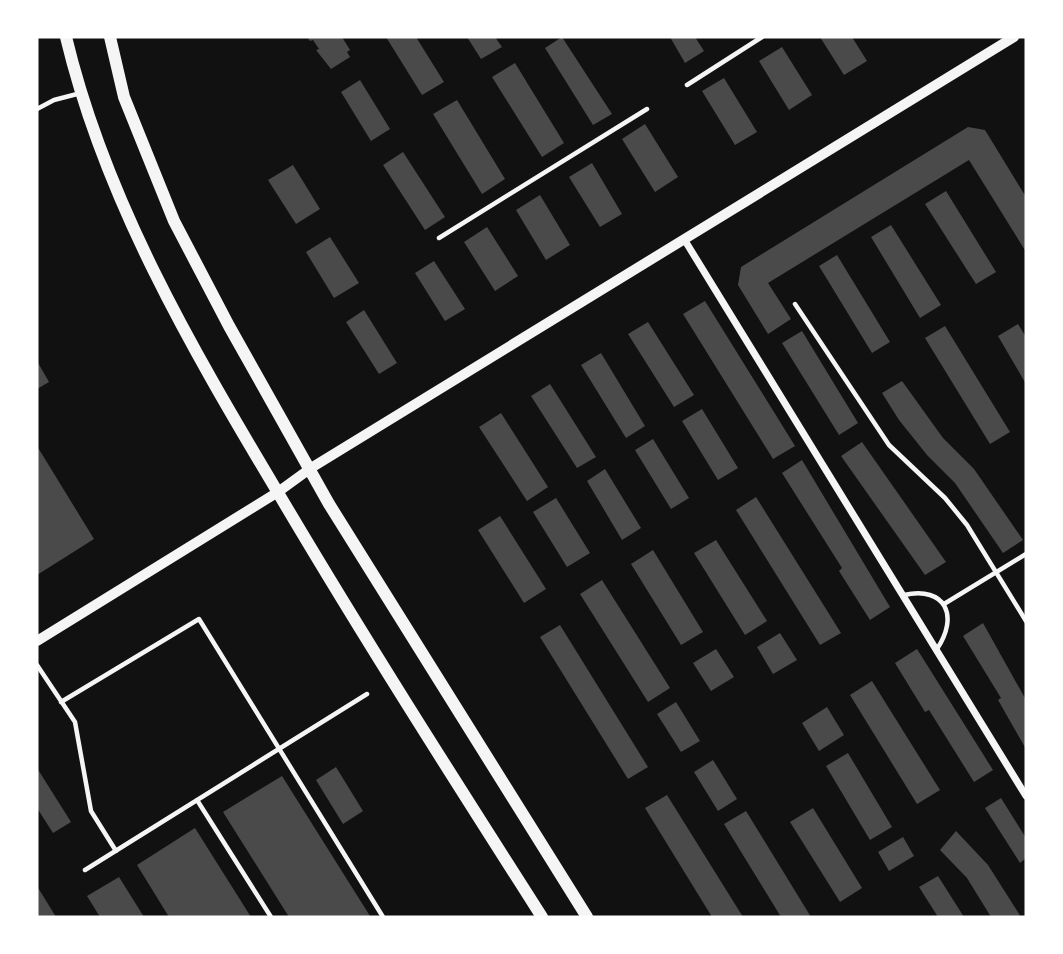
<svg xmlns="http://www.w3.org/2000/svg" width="1063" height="954" font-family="Montserrat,sans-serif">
	<rect width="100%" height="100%" fill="#111"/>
	<path fill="#4a4a4a" d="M307 37H342L350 50 347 52 350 57 331 69 316 50 319 49 313 40 310 41Z
		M386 37H416L444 82 422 95Z
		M467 37H495L502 47 481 59Z
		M562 37 612 114 593 125 545 48Z
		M670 37H695L704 51 685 63Z
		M820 37H852L867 61 844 75Z
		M782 47 812 95 789 110 759 61Z
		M515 63 564 143 542 157 492 77Z
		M724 78 757 132 735 145 702 91Z
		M360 80 390 129 371 141 341 92Z
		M457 100 505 179 482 194 433 114Z
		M645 124 678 177 655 192 622 139Z
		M968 127 985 130 1026 197V252L969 160 768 283 791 319 768 334 738 285 741 267Z
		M403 152 445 217 425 230 383 165Z
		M592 163 622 214 600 227 569 177Z
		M293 165 320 209 296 224 268 180Z
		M946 191 996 272 976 284 925 204Z
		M540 195 570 245 546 260 516 210Z
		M891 225 941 305 920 318 871 237Z
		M487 227 518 276 495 291 464 242Z
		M330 237 359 283 334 298 306 252Z
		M837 255 890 342 872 353 819 266Z
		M434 261 465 309 445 321 415 273Z
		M705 301 795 446 773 459 683 314Z
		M364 310 397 363 379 374 346 322Z
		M648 322 694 395 674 407 628 334Z
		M1018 324 1026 337V384L998 336Z
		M945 326 1010 432 990 444 925 338Z
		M802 331 858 423 839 435 782 343Z
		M601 353 645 426 626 438 581 365Z
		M37 361 49 382 37 389Z
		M902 381 943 438 974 469 1023 540 1003 553 955 483 927 455 899 420 882 393Z
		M550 384 596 457 577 468 531 396Z
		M702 409 738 468 718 480 682 421Z
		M501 413 548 487 527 501 479 427Z
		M653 439 689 498 671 509 635 450Z
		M862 442 946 562 925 575 841 456Z
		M37 446 94 539 37 575Z
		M802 460 890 607 870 620 839 571 842 568 782 473Z
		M605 469 641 528 622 540 587 481Z
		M756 497 841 633 820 645 736 510Z
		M556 498 590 553 567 567 533 512Z
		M500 516 546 589 524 603 478 530Z
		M716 540 767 621 745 635 694 553Z
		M653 550 703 632 681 645 631 564Z
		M602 580 670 688 648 702 580 594Z
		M983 623 1026 700V749L998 700 1001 698 963 636Z
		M560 625 648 767 628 779 540 637Z
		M780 633 797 660 773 674 757 647Z
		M716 649 734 677 711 691 693 663Z
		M917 649 993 770 974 782 929 710 925 712 895 663Z
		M872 681 940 790 917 804 850 695Z
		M676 702 700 741 681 752 657 714Z
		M827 707 844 735 819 751 802 723Z
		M848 753 892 827 870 840 826 766Z
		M713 760 737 799 718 811 694 772Z
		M336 767 363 811 343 824 316 780Z
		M37 768 71 822 53 833 37 808Z
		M282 776 370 916 368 917H289L223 812Z
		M667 795 743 917H712L645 808Z
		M1001 798 1026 838V858L1020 863 985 808Z
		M813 808 862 888 840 902 790 822Z
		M746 811 811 917H781L724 824Z
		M195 828 251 917H169L137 865Z
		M956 831 988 865 1021 917H991L967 878 940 850Z
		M903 837 914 856 889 871 878 852Z
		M938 876 964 917H938L919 887Z
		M119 877 144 917H100L87 896Z
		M37 886 56 917H37Z"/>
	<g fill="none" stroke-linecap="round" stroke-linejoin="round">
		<path stroke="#f5f5f5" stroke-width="4.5" d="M687 85 762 37
			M37 109 54 100 81 93
			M439 238 647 109
			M795 304 889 445 945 498 967 525 1026 621
			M904 595C946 586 959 616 937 649
			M944 604 1026 554
			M37 665 75 722 91 811 116 851
			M61 702 199 619 383 917
			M197 800 271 917
			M85 870 367 694"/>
		<path stroke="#f5f5f5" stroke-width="7" d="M684 239 1026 796"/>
		<path stroke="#f5f5f5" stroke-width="10" d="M37 641 278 492 311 468 1014 37"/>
		<path stroke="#f5f5f5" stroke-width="12" d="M66 37C105 200 191 347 277 491 362 635 452 776 542 917
			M110 37 124 97 174 221 229 326 329 504 587 917"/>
	</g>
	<rect width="1063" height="954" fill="none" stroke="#ffffff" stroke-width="77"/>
</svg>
